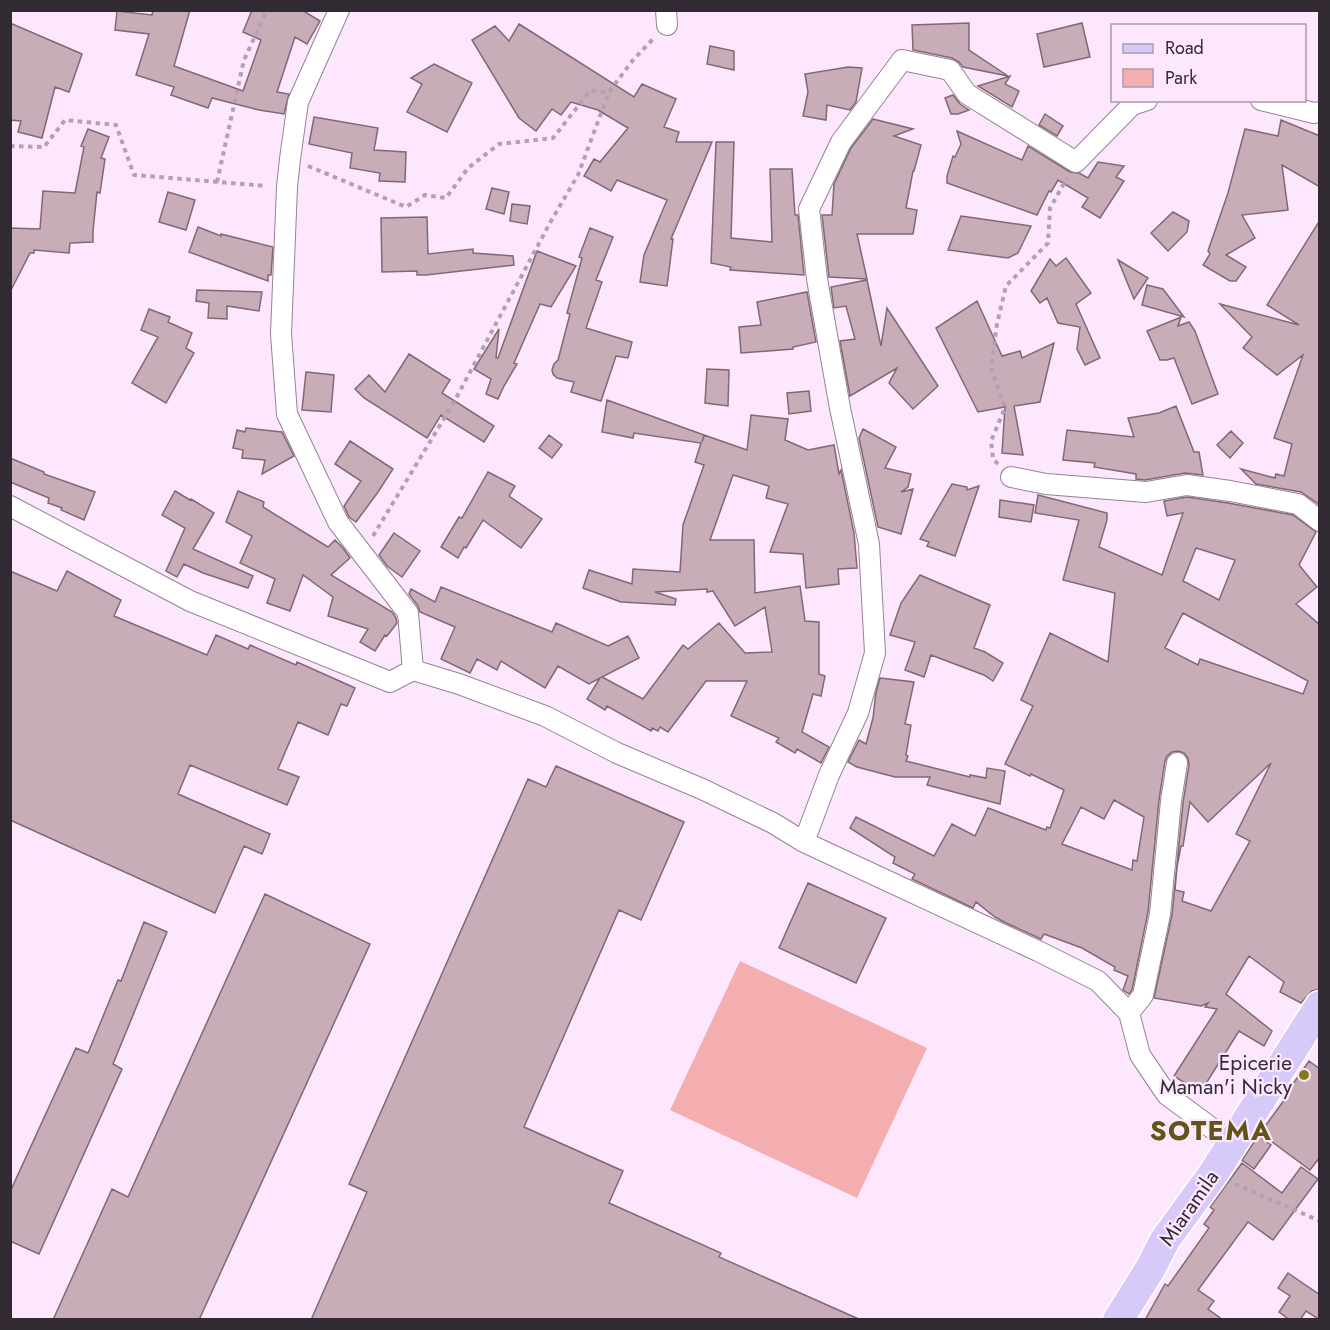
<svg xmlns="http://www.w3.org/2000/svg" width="1330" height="1330" font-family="Jost,sans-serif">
	<rect width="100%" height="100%" fill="#fce7fe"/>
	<path fill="#f4aeb0" d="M740 961 927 1048 857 1198 670 1110Z"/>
	<path fill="#c8acb8" stroke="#816873" stroke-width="1.5" fill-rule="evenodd" d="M153 10H190L174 66 243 91 261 40 243 32 252 10H302L320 21 307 44 295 37 277 92 289 94 284 114 259 110 212 98 208 108 171 95 174 87 136 75 149 34 115 30 117 11 152 15Z
		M10 23 82 54 69 92 55 87 42 138 18 132 21 121 10 120Z
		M969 23V50L1008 76 963 67 959 62 952 58 913 50 912 25Z
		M1082 23 1090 57 1044 67 1037 34Z
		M519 24 634 97 642 84 676 99 664 127 679 132 676 142H712L671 239H673L667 286 640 282 644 255 667 200 617 180 611 191 584 176 594 159 600 162 628 128 598 110 571 102 561 115 552 109 536 131 519 118 472 40 495 26 509 41Z
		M710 46 734 51V70L707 64Z
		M434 64 472 83 447 132 407 112 422 84 411 78Z
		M848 67 862 68 856 102 850 110 827 105 826 120 803 116 808 92 805 74Z
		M1010 76 1005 84 1019 91 1012 107 978 86Z
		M953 95 960 104 969 110 958 114H951L945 98Z
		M1045 114 1063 126 1057 136 1039 125Z
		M314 117 378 128 374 150 406 152 405 182 379 181 380 173 350 168 352 153 309 144Z
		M873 119 913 129 894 136 921 145 914 171H913L906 208 917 210 913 234H857L867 279 829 277 822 215H832L834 184 851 148Z
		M1281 120 1320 136V187L1282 165 1288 210 1242 215 1255 238 1226 255 1246 267 1236 281H1230L1203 265 1210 254 1208 251 1228 193 1245 129 1278 136Z
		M88 129 109 137 101 158 105 159 100 193 97 192 93 231V242L70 243 69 253 34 250V253H30L10 292V228L40 229 43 191 75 193 84 147 81 146Z
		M957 131 1022 160 1028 146 1070 172 1079 173 1088 178 1098 162 1124 166 1116 177 1124 181 1100 218 1082 207 1088 198 1058 180 1051 192 1049 191 1037 215 947 183V176L953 156 955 157 961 144Z
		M716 142H734L731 238 772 242 770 169H792L795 215H798L804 275 730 270 731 267 711 263Z
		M492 188 509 192 504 214 486 209Z
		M168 192 195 200 186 230 159 222Z
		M512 204 530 206 527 224 510 221Z
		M1173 212 1189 221 1187 232 1168 251 1151 233Z
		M961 216 1031 226 1018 253 1008 258 948 250Z
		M427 217 428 254 473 249V253L513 256 514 265 426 275H417V271L382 272 381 218Z
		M1320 220V505L1301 492 1256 484 1241 469 1275 478 1276 474 1284 476 1292 444 1274 438 1303 355 1277 375 1243 348 1252 337 1220 304 1299 325 1267 305Z
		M198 227 221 236V234L273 247 271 275H268V281L189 252Z
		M590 228 613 237 596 280 602 282 586 328 632 342 628 358 616 356 601 401 571 392 574 382 557 378 553 374 552 370 554 364 558 360 570 314 567 313 582 258 579 257Z
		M537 251 576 266 551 307 540 304 514 363 517 364 504 386 498 399 486 394 491 379 474 369 499 329 496 358H498Z
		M1066 258 1091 293 1076 304 1100 358 1085 365 1077 349 1080 327 1058 323 1047 298 1040 303 1031 291 1050 259 1056 266Z
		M1118 260 1148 278 1134 299Z
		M867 280 881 346 887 308 938 386 913 409 889 383 897 368 850 396 840 341 855 339 846 306 834 308 831 287Z
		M1147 285 1163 289 1184 317 1142 305Z
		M197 290 262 292 259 311 227 306V319L208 318 209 303 196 301Z
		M807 292 816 342 793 347V349L741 353 739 327 761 325 757 302Z
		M977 301 1002 356 1020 351 1022 358 1054 343 1040 402 1014 406 1023 455 1002 453 1005 407 978 412 936 328Z
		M149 309 170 317 168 322 192 333 186 348 194 353 166 403 132 383 158 337 141 330Z
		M1181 317 1178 326 1189 322 1195 331 1218 394 1192 404 1174 358 1167 360H1160L1147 331Z
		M409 354 450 380 442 393 494 426 484 442 441 415 427 438 364 398 355 389 369 375 385 392Z
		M707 369 729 370 728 406 705 403Z
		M306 372 334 375 331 412 302 410Z
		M809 391 811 411 789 414 787 393Z
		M607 400 704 435 702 442 704 435 747 450 751 415 788 419 785 440 808 450 834 445 839 474 841 470 854 533 857 568 838 569 839 584 806 588 803 554 770 552 788 504 766 498 769 486 733 475 710 540H754L755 593 800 586 805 621 819 622V674L825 676 821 696 813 694 802 732 829 747 821 763 797 749 795 753 776 742 779 738 731 716 747 681H706L668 732 660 727 658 731 652 728 651 731 607 706 605 710 587 699 600 678 589 684 558 666 545 688 501 661 497 670 477 659 470 673 441 659 455 627 420 612 418 606 409 594 411 589 435 602 441 587 552 632 556 623 608 646 628 636 639 658 602 677 643 699 683 645 688 649 719 623 745 653 772 652 765 607 735 626 713 591 707 592V589L655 592 676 599 675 605 621 602 583 588 589 570 632 584 633 569 680 572 683 525 704 465 695 462 701 443 634 433 633 438 602 432Z
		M1176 406 1194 452H1199L1203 475 1185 473 1145 480 1136 479V474L1094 467 1095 463 1063 460 1067 430 1134 437 1128 418 1159 413Z
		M246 428 282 432 294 456 262 474 265 460 242 458 243 450 233 448 237 430 245 432Z
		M863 429 896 447 885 468 911 474 908 487 901 492 913 489 901 534 878 527 859 438Z
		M1231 431 1243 443 1230 458 1217 445Z
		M549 435 562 445 552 458 539 448Z
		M350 441 393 469 378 492 356 522 349 517 344 506 361 481 335 464Z
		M10 458 44 472V474L95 492 84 520 61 510 62 508 48 503 49 498 10 482Z
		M488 472 515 486 509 496 542 519 521 548 483 520 466 548 464 547 458 558 441 547 459 517 462 518Z
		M952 484 967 487V490L979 486 955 556 927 546 929 542 920 539Z
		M175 491 190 500 191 499 214 513 193 549 253 576 248 588 203 573 184 564 177 577 166 571 185 528 162 515Z
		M238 491 264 502 263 507 328 547 335 540 343 548 350 558 331 575 392 612 396 618 397 623 387 636 385 635 375 651 360 642 368 629 328 616 333 597 303 575 290 611 267 603 275 579 240 563 252 536 226 522Z
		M1038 495 1107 513V520L1099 547 1162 575 1183 513 1167 516 1164 501 1187 497 1228 503 1293 515 1316 532 1299 565 1317 587 1296 604 1320 625V989L1312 991 1301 1003 1280 992 1284 982 1249 956 1226 994 1272 1031 1264 1046 1239 1031 1200 1093 1174 1076 1217 1009 1205 1007 1208 1003 1201 1006 1154 998 1172 915 1183 803 1189 765 1188 758 1184 753 1178 751 1172 752 1167 756 1165 761 1159 800 1148 912 1132 990 1129 994 1123 990 1128 976 1114 970 1115 967 1082 948 1044 934 1041 939 1004 922 995 917 976 902 973 908 912 879 915 874 893 863 895 857 850 828 856 817 934 856 952 824 975 836 988 808 1046 830 1047 827 1050 828 1064 790 1031 774 1030 776 1005 764 1033 706 1021 700 1050 633 1108 662 1115 593 1063 580 1079 520 1035 513ZM1196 548 1235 560 1219 600 1183 581ZM1183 613 1308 681 1303 694 1200 659 1198 665 1165 648ZM1271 763 1236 834 1250 841 1211 911 1182 901 1184 892 1175 890 1177 867 1181 846H1183L1190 802 1208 822ZM1114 800 1144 817 1137 861 1133 860 1132 870 1062 844 1081 807 1104 819Z
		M1000 500 1034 505 1031 522 999 517Z
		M394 533 420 551 402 577 387 566 379 555Z
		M10 571 57 591 67 571 121 600 114 616 207 655 216 635 248 649 250 645 296 665 297 662 355 688 347 706 341 704 328 735 298 722 278 769 299 777 287 805 190 765 178 794 270 834 262 854 244 846 215 913 10 820Z
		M920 575 990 605 974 648 985 652 1003 663 993 681 984 675 931 655 924 677 905 670 915 642 890 635 901 603Z
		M880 678 914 682 905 724 911 725 906 755 908 756 906 761 970 777V775L986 778 987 768 1005 771 1000 804 927 785 930 777H895L857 767 848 762 859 740 866 744 873 718 876 692Z
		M556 766 684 822 641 920 619 910 524 1127 623 1171 609 1203 721 1253 719 1257 861 1320H311L367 1192 349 1184 528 779 546 787Z
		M808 883 886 918 856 983 779 948Z
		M265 894 370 944 199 1320H53L112 1189 128 1197Z
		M144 922 167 932 113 1064 122 1069 39 1254 10 1241V1192L76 1048 88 1053 118 980 121 981Z
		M1309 1061 1320 1069V1157L1310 1170 1260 1133 1285 1099 1283 1098Z
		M1258 1136 1271 1145 1254 1169 1242 1160Z
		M1242 1163 1282 1193 1301 1167 1318 1179 1273 1240 1248 1222 1198 1290 1214 1301 1208 1309 1223 1320H1145L1165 1284 1168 1286 1209 1228 1204 1224 1214 1210 1210 1207Z
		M1288 1273 1320 1295V1320L1306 1311 1300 1320H1290L1279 1312 1290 1296 1278 1288Z"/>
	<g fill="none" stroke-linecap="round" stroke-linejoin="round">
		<g stroke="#958397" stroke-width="22">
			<path id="minor" d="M339 10 298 102 290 159 287 187 281 334 287 414 338 522 408 613 413 670
				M666 10 667 25
				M1261 100 1314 113 1320 112
				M1011 477 1046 484 1146 492 1187 485 1230 491 1298 504 1320 521
				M10 506 190 601 390 682 413 670 459 684 545 716 617 753 702 789 773 823 804 842 1038 951 1098 981 1129 1013 1140 1055 1167 1095 1232 1143
				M804 842 829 775 858 713 875 653 869 544 840 408 817 279 809 209 841 142 902 60 950 70 967 94 1076 162 1132 105 1147 100
				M1129 1013 1143 995 1160 914 1171 801 1177 763"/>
		</g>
		<g stroke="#fff" stroke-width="33">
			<path id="primary" d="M1118 1320 1150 1269 1165 1240 1213 1174 1320 1006"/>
		</g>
		<path stroke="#b1a1b3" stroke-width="4" stroke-dasharray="4.5 4.5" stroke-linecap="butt" d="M10 146 44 147 65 120 116 125 134 175 267 186
			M308 166 406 207 425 195 446 198 468 168 499 144 553 138 590 91 609 92 633 60 654 38
			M217 182 244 60 267 10
			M998 464 993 459 991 441 1005 408 991 368 997 324 1006 286 1048 243 1050 208 1067 178
			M373 536 454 402 551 221 578 175 609 92
			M1235 1184 1320 1221"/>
		<use href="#minor" stroke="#fff" stroke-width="20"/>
		<use href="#primary" stroke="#d7caf9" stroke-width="30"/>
	</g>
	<circle fill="#8b771b" stroke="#fce7fe" stroke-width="2" cx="1304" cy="1075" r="6"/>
	<g text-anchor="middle" stroke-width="4.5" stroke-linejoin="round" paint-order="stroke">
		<g font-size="21" fill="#312a32" stroke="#fce7fe" text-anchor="end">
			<text x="1292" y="1070">Epicerie<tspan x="1292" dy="24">Maman'i Nicky</tspan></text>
		</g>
		<g font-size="21" fill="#312a32" stroke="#fce7fe">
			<text transform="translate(1189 1208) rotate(-55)" y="7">Miaramila</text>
		</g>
		<g font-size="27" font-weight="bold" letter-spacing="1.5" fill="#625417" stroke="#fce7fe">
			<text x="1211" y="1140">SOTEMA</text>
		</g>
	</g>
	<rect width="1330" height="1330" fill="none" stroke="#312a32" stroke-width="24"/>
	<rect x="1111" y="24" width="195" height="78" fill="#fce7fe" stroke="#ab9bac" stroke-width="1.5"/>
	<rect x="1123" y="44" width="30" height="9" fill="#d7caf9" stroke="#ab9bac" stroke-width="1.5"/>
	<text x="1165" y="54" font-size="18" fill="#312a32">Road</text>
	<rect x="1123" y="69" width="30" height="18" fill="#f4aeb0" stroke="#ab9bac" stroke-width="1.5"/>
	<text x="1165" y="84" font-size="18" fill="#312a32">Park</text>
</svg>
